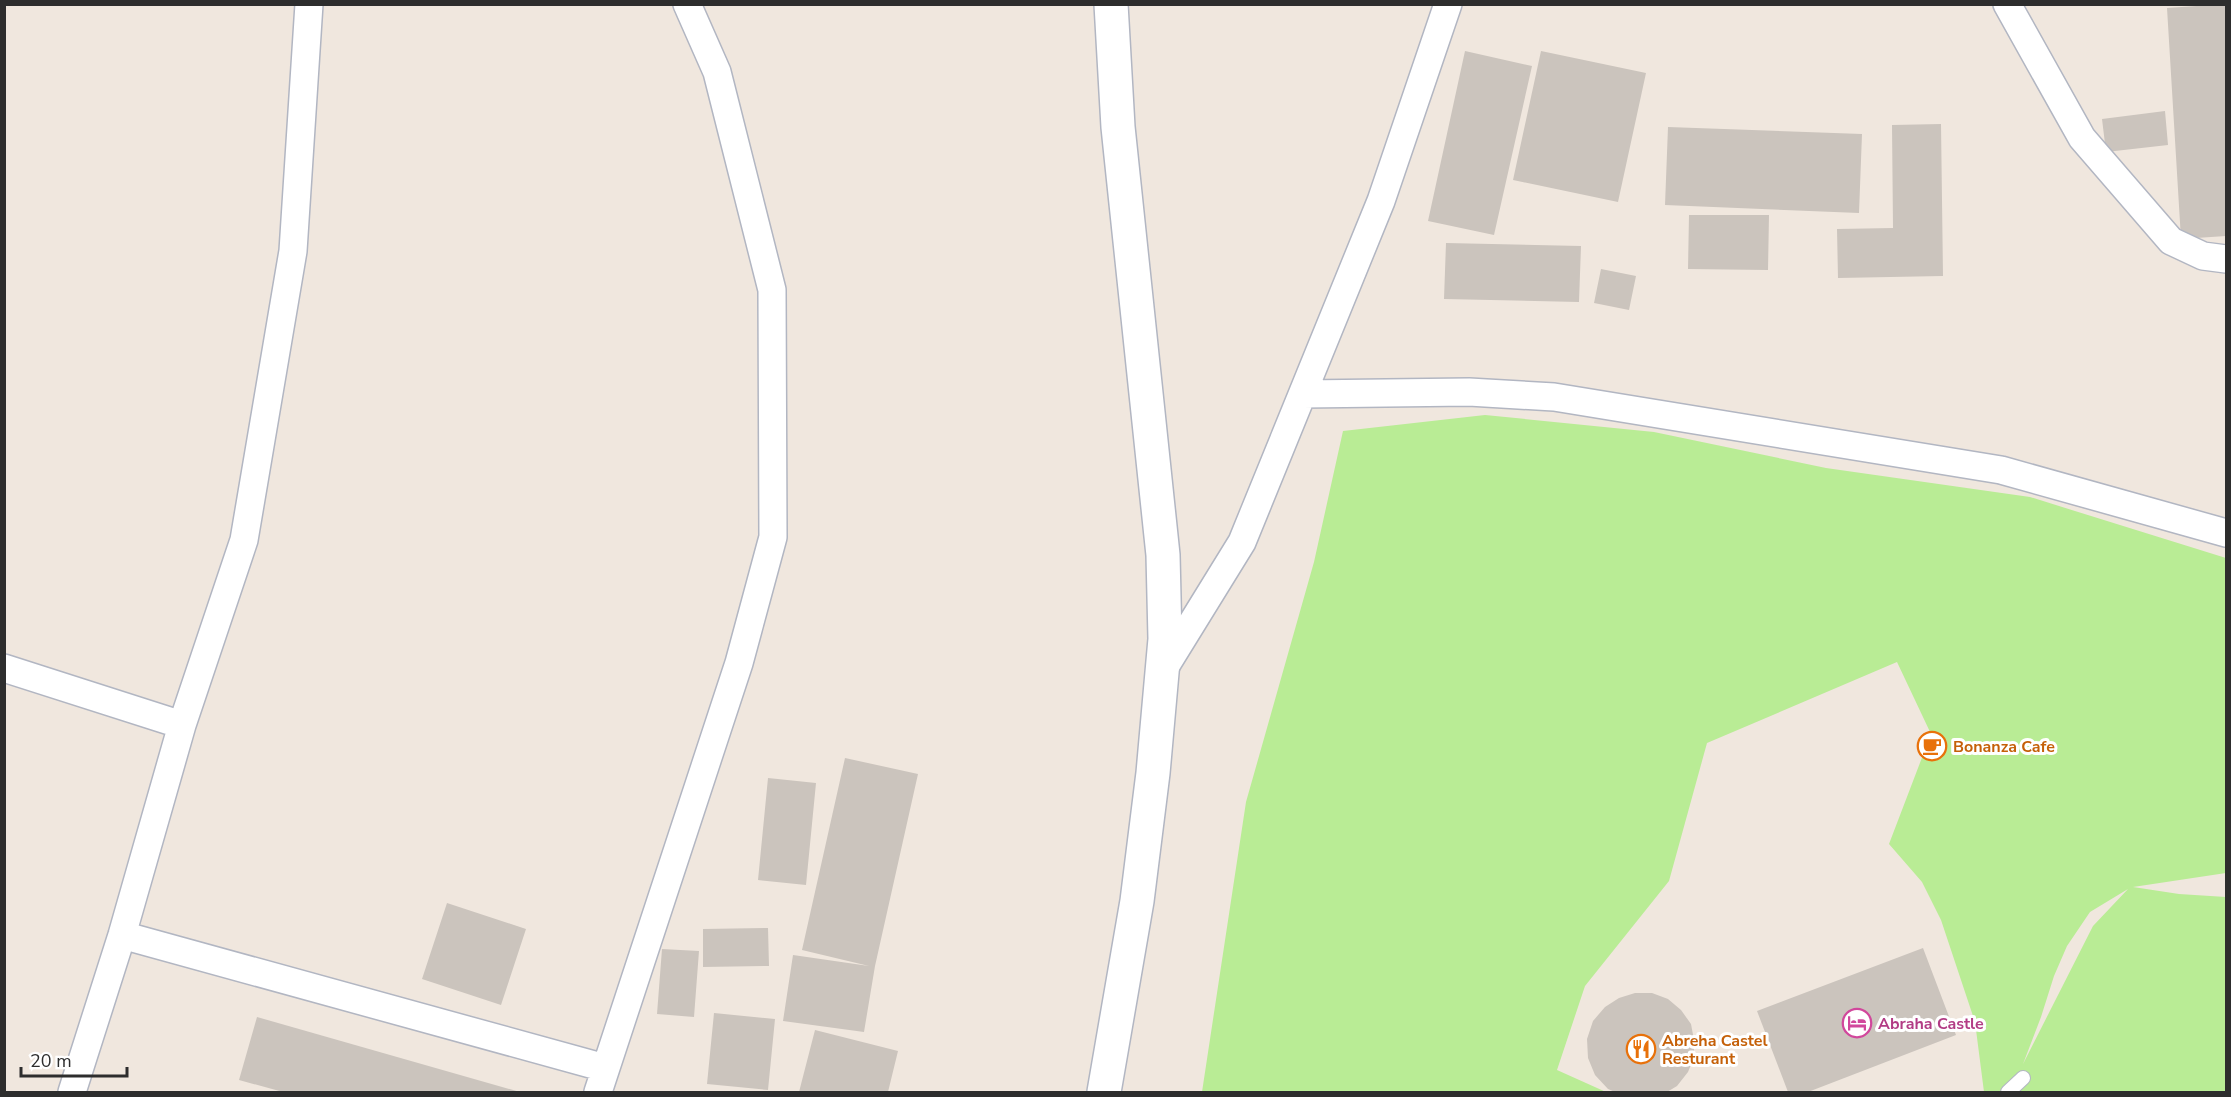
<svg xmlns="http://www.w3.org/2000/svg" width="2231" height="1097" font-family="'Nunito Sans',sans-serif">
	<rect width="100%" height="100%" fill="#f0e7de"/>
	<path fill="#b9ec95" fill-rule="evenodd" d="M1485 415 1654 432 1826 468 2030 497 2226 558V873L2133 887 2179 894 2226 897V1092H1984L1975 1022 1941 920 1922 882 1889 844 1931 734 1897 662 1707 743 1669 881 1585 986 1557 1070 1606 1092H1202L1246 802 1314 562 1343 431ZM2128 889 2093 926 2023 1064 2041 1017 2054 976 2067 946 2090 912Z"/>
	<path fill="#cbc4bd" d="M2226 4V236L2181 239 2167 8Z
		M1465 51 1532 66 1494 235 1428 221Z
		M1541 51 1646 73 1618 202 1513 180Z
		M2165 111 2168 145 2106 152 2102 119Z
		M1941 124 1943 276 1838 278 1837 229 1893 228 1892 125Z
		M1668 127 1862 134 1859 213 1665 205Z
		M1689 215H1769L1768 270 1688 269Z
		M1446 243 1581 246 1579 302 1444 299Z
		M1601 269 1636 276 1629 310 1594 303Z
		M845 758 918 774 875 966 864 1032 783 1021 793 955 869 966 802 950Z
		M768 778 816 783 806 885 758 880Z
		M447 903 526 929 501 1005 422 979Z
		M768 928 769 966 703 967V929Z
		M1923 948 1956 1035 1808 1092H1788L1757 1011Z
		M662 949 699 951 694 1017 657 1014Z
		M1635 993H1652L1668 999 1681 1010 1691 1024 1694 1040V1057L1688 1072 1677 1086 1667 1092H1615L1608 1089 1595 1075 1588 1058 1587 1039 1593 1021 1605 1007 1619 998Z
		M714 1013 775 1019 768 1090 707 1084Z
		M257 1017 520 1092H283L239 1080Z
		M815 1030 898 1051 888 1092H799Z"/>
	<g fill="none" stroke-linecap="round" stroke-linejoin="round">
		<g stroke="#b2b6c2" stroke-width="16">
			<path id="lane" d="M2008 1092 2023 1078"/>
		</g>
		<g stroke="#b2b6c2" stroke-width="30">
			<path id="street" d="M2007 4 2082 138 2171 241 2203 256 2226 259
				M1303 394 1469 392 1554 397 2001 470 2226 533
				M4 668 182 725
				M1163 670 1242 542 1381 201 1448 4
				M122 935 605 1068
				M72 1092 122 935 182 725 244 540 293 251 309 4
				M598 1092 739 663 773 537 772 290 717 72 687 4"/>
		</g>
		<g stroke="#b2b6c2" stroke-width="36">
			<path id="secondary" d="M1104 1092 1137 901 1153 773 1165 639 1163 555 1118 127 1111 4"/>
		</g>
		<use href="#lane" stroke="#fff" stroke-width="14"/>
		<use href="#street" stroke="#fff" stroke-width="27"/>
		<use href="#secondary" stroke="#fff" stroke-width="33"/>
	</g>
	<defs>
		<g id="cafe-ring" transform="scale(1.5)"><circle r="9.5" fill="#fff" stroke="#e8710a" stroke-width="1.5"/><path d="M-5.5-4.5H6V0H3Q3 3.5 0 3.5H-2.5Q-5.5 3.5-5.5 0ZM3-3.2v2h1.7v-2ZM-6 4.5H4V6H-6Z" fill="#e8710a"/></g>
		<g id="hotel-ring" transform="scale(1.5)"><circle r="9.5" fill="#fff" stroke="#d1479c" stroke-width="1.5"/><path d="M-6-4.5h1.5V1H6V5H4.5V3h-9V5H-6ZM-4 0a1.8 1.8 0 1 1 3.6 0ZM.5 0V-2.5h3Q6-2.5 6 0Z" fill="#d1479c"/></g>
		<g id="restaurant-ring" transform="scale(1.5)"><circle r="9.5" fill="#fff" stroke="#e8710a" stroke-width="1.5"/><path d="M-5-6h1v4h1v-4h1v4h1v-4h1v5L-1.5 .5V6h-2V.5L-5-1ZM5-6V6H3V1.5H1.5Q1.5-4 5-6Z" fill="#e8710a"/></g>
	</defs>
	<g fill-rule="evenodd">
		<use href="#cafe-ring" x="1932" y="746"/>
		<use href="#hotel-ring" x="1857" y="1023"/>
		<use href="#restaurant-ring" x="1641" y="1049"/>
	</g>
	<g text-anchor="middle" stroke-width="6" stroke-linejoin="round" paint-order="stroke">
		<g font-size="16" font-weight="bold" fill="#c56008" stroke="#fff" text-anchor="start">
			<text x="1953" y="752">Bonanza Cafe</text>
			<text x="1662" y="1046">Abreha Castel<tspan x="1662" dy="18">Resturant</tspan></text>
		</g>
		<g font-size="16" font-weight="bold" fill="#b23c85" stroke="#fff" text-anchor="start">
			<text x="1878" y="1029">Abraha Castle</text>
		</g>
	</g>
	<rect width="2231" height="1097" fill="none" stroke="#2d2d2d" stroke-width="12"/>
	<path d="M21 1067v9h106v-9" fill="none" stroke="#2d2d2d" stroke-width="3"/>
	<text x="30" y="1067" font-size="18" fill="#2d2d2d" stroke="#ffffff" stroke-width="4.5" paint-order="stroke">20 m</text>
</svg>
